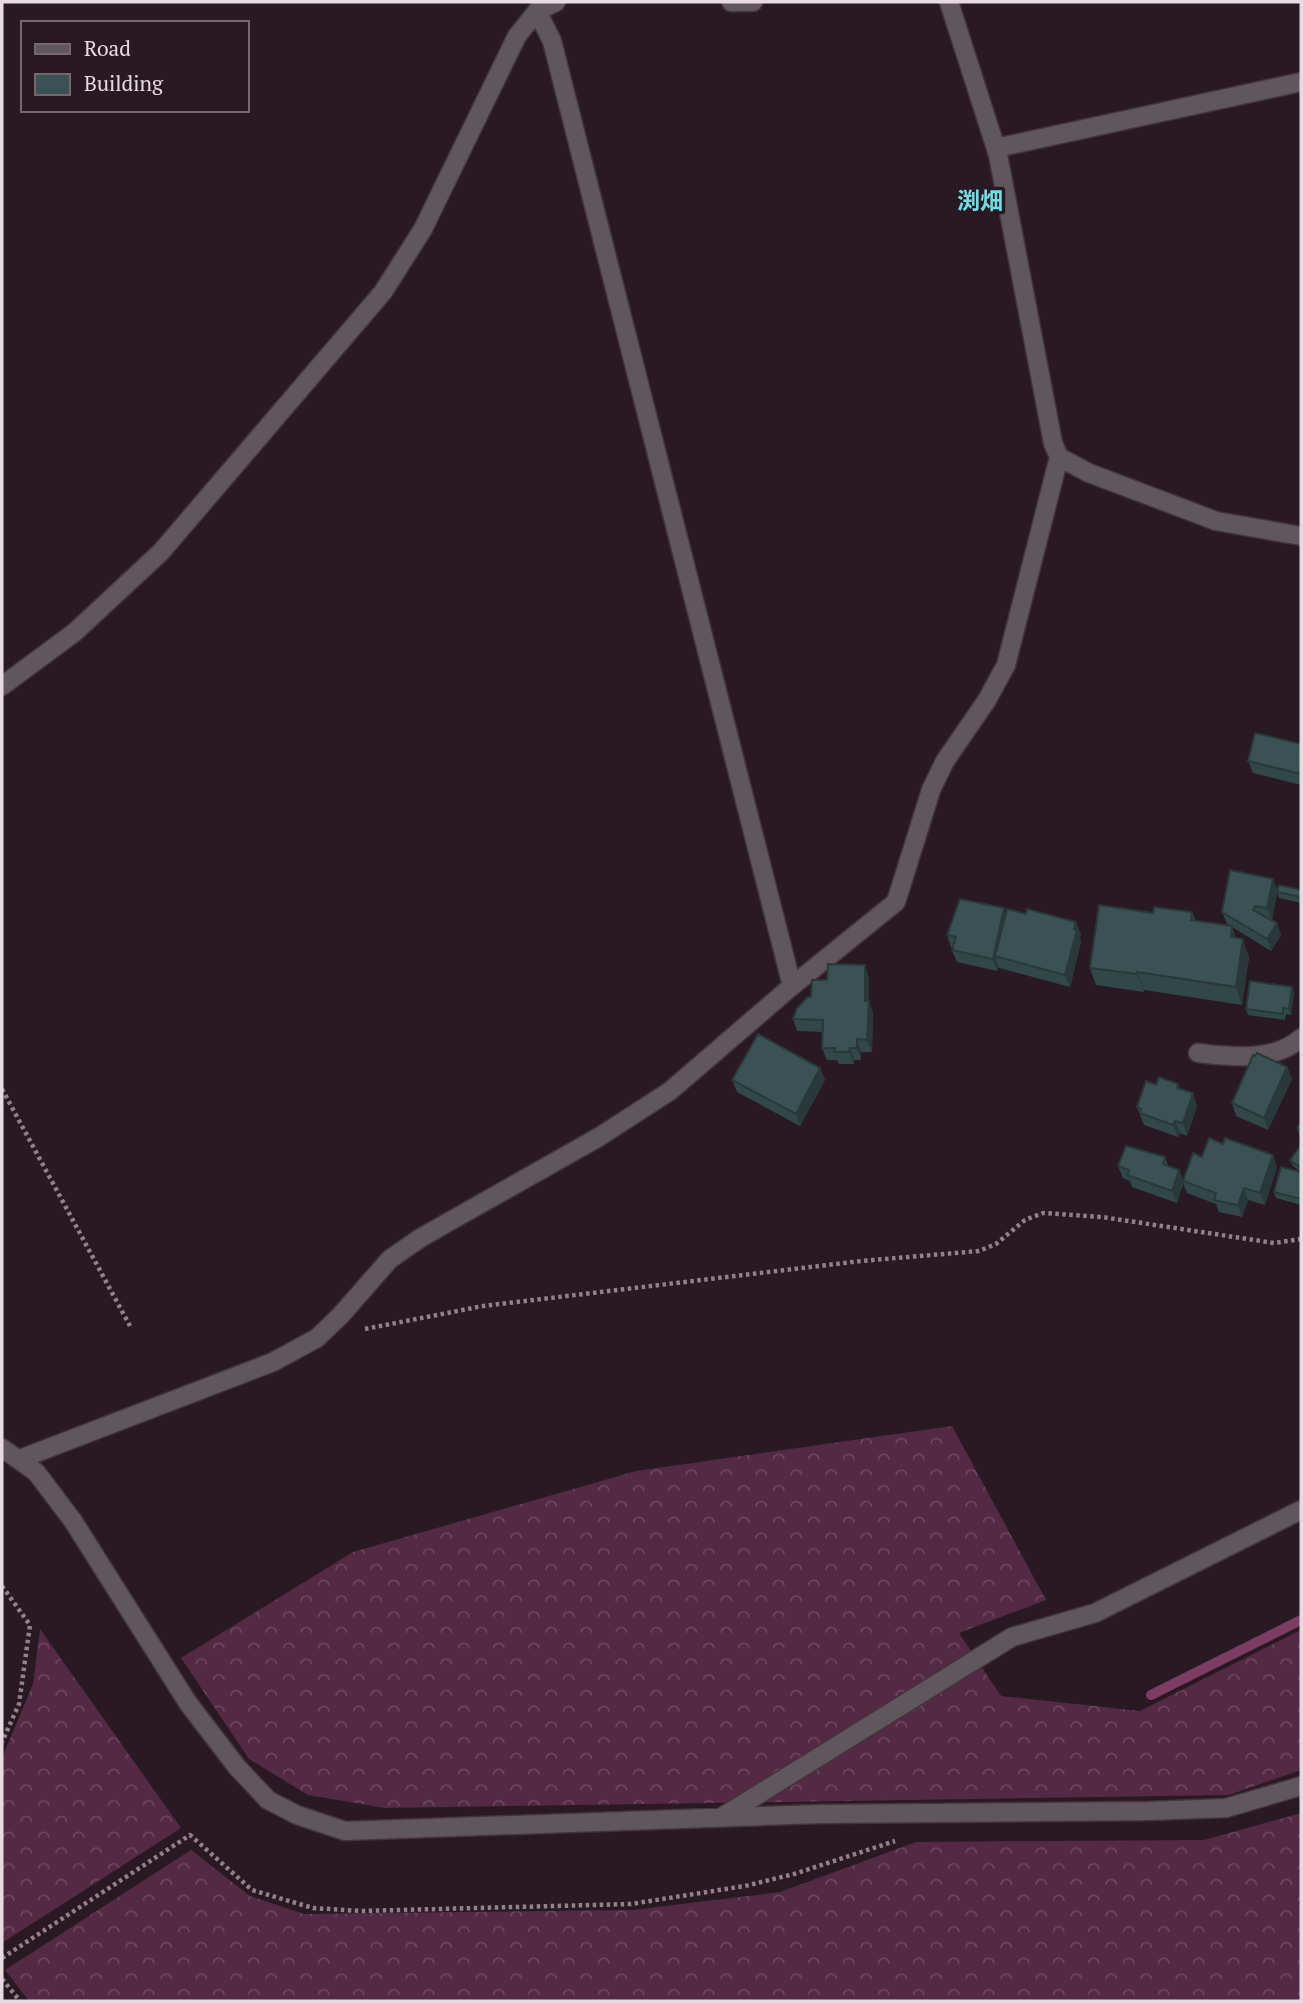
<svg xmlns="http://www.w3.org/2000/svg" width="1303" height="2003" font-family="'PT Serif','Noto Sans JP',serif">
	<defs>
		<pattern id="forest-crowns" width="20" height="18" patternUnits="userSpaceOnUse" patternTransform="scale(1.75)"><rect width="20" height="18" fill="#532943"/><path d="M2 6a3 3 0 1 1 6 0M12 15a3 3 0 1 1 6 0" fill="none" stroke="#6c475e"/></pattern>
	</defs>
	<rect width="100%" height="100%" fill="#291922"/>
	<path fill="url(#forest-crowns)" d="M952 1426 1046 1600 959 1633 1001 1696 1140 1711 1301 1630V1770L1229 1795 385 1808 308 1795 249 1759 181 1658 353 1552 636 1471Z
		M40 1629 181 1828 2 1943V1758L33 1684Z
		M1301 1813V2001H29L5 1970 191 1850 250 1896 304 1914 633 1910 780 1892 916 1842 1204 1840Z"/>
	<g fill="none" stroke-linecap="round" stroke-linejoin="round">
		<path stroke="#7c3c63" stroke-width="10" d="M1151 1695 1301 1620"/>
		<g stroke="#44343d" stroke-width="21">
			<path id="service" d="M996 148 1301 82"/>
		</g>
		<g stroke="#44343d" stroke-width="21">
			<path id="minor" d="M731 2H753
				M537 11 552 41 792 986
				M1059 457 1089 473 1216 521 1301 536
				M2 686 75 632 161 552 383 292 423 229 517 36 537 11 556 2
				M1198 1053C1232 1057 1274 1062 1301 1038
				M2 1448 36 1472 73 1521 188 1703 237 1767 268 1800 297 1815 345 1831 820 1814 1149 1811 1226 1808 1301 1786
				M20 1459 273 1362 317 1338 341 1315 390 1259 422 1237 599 1137 670 1091 792 986 896 902 931 790 945 761 987 700 1006 665 1059 457 1053 443 998 155 949 2
				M722 1817 1012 1637 1095 1613 1301 1510"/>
		</g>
		<path stroke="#908289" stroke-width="4.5" stroke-dasharray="3.5 3.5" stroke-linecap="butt" d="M2 1089 130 1326
			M365 1329 483 1306 861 1261 979 1251 996 1244 1025 1220 1043 1213 1102 1217 1274 1243 1301 1239
			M2 1586 30 1625 19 1704 2 1742
			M2 1958 190 1835 252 1890 313 1908 361 1911 631 1904 745 1886 794 1874 895 1841
			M2 1979 20 2001"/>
		<use href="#service" stroke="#60575c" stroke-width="18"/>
		<use href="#minor" stroke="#60575c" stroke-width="18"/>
	</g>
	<path fill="#324747" d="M1301 744V785L1253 773 1248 761Z
		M1273 879 1278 891 1301 890V903L1279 898 1277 892 1272 920 1277 923 1281 935 1271 951 1232 927 1236 938 1249 957 1242 1005 1144 990V992L1096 985 1090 968 1153 913 1192 912 1195 920 1230 926 1227 924 1222 912Z
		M1006 913 1081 934 1080 937 1081 942 1070 987 999 968 998 966 997 971 957 962 952 950 953 948 951 947 947 935Z
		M865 965 869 978V1002L873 1013 872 1052H861V1060H854V1064H839L837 1060H827L822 1048 823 1032 797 1031 793 1019 811 997 827 980Z
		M1294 993 1291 1015 1286 1014 1285 1020 1248 1015 1246 1009Z
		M1255 1056 1287 1067 1292 1079 1268 1130 1236 1116 1232 1103Z
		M820 1068 825 1080 800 1126 737 1092 732 1080Z
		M1178 1084 1180 1089 1197 1106 1187 1136 1180 1133 1178 1137 1144 1125 1137 1107 1156 1085Z
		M1301 1122V1140L1297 1128Z
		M1301 1145V1205L1276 1198 1274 1192 1301 1172 1293 1166 1290 1160Z
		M1165 1157 1168 1166 1179 1170 1183 1180 1202 1157 1277 1167 1265 1205 1248 1200 1242 1217 1219 1212 1216 1204 1187 1193 1183 1183 1177 1203 1132 1187 1130 1181 1123 1178 1118 1166Z"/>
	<path fill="#29393a" d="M1273 879 1278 891 1272 920 1267 908Z
		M1004 908 1008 921 995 956 998 966 997 971 993 959Z
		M1076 922 1081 934 1080 937 1081 942 1070 987 1065 975Z
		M1277 923 1281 935 1271 951 1267 939Z
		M1232 926 1238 944 1231 937Z
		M1243 939 1249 957 1242 1005 1236 987Z
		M865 965 869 978V1002L873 1013 872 1052 867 1040 865 1001Z
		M1137 972 1144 990V992L1137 974Z
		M1292 987 1294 993 1291 1015 1289 1009Z
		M857 1039 861 1052V1060L857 1048Z
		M850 1048 854 1060V1064L849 1052Z
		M1287 1067 1292 1079 1268 1130 1264 1118Z
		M820 1068 825 1080 800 1126 796 1114Z
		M1193 1093 1197 1106 1187 1136 1183 1123Z
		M1175 1121 1180 1133 1178 1137 1173 1125Z
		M1273 1155 1277 1167 1265 1205 1260 1193Z
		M1179 1170 1184 1182 1177 1203 1172 1191Z
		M1244 1188 1248 1200 1242 1217 1238 1205Z"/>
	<path fill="#3a5253" stroke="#29393a" stroke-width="2" d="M1255 733 1301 744V774L1248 761Z
		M1230 870 1273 879 1267 908 1255 906 1253 910 1277 923 1267 939 1222 912Z
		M1279 885 1301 890V897L1277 892Z
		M960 899 1004 908 993 959 952 950 956 937 947 935Z
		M1099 905 1153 913 1154 907 1192 912 1191 920 1232 926 1231 937 1243 939 1236 987 1137 972V974L1090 968Z
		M1007 909 1026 914 1027 909 1076 922 1074 929 1077 930 1065 975 995 956Z
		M828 964 865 965V1001H869L867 1040 857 1039V1048H850L849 1052H834L835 1048H822L823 1020 793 1019 797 1008 808 997H811L812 980H827Z
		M1250 981 1292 987 1289 1009 1283 1008V1014L1246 1009Z
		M758 1034 820 1068 796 1114 732 1080Z
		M1257 1053 1287 1067 1264 1118 1232 1103 1253 1055 1255 1056Z
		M1159 1077 1178 1084 1177 1088 1193 1093 1183 1123 1175 1121 1173 1125 1140 1113 1141 1109 1137 1107 1146 1081 1156 1085Z
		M1301 1122V1131L1297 1128Z
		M1209 1138 1223 1144 1225 1138 1273 1155 1260 1193 1244 1188 1238 1205 1214 1200 1216 1193 1183 1181 1193 1153 1202 1157Z
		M1301 1145V1168L1290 1160Z
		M1126 1146 1165 1157 1163 1164 1179 1170 1172 1191 1127 1175 1129 1170 1118 1166Z
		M1281 1167 1301 1172V1199L1274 1192Z"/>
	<g text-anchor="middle" stroke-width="7" stroke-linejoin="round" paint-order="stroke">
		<g font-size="23" font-weight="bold" fill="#71dde4" stroke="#291922">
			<text x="980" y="209">渕畑</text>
		</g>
	</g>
	<rect width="1303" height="2003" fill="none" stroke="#e7dbe1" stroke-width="7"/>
	<rect x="21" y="21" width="228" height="91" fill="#291922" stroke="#75676e" stroke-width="2"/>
	<rect x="35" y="44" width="35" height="10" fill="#60575c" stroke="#75676e" stroke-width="2"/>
	<text x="84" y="56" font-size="21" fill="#e7dbe1">Road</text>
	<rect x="35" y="74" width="35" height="21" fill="#3a5253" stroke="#75676e" stroke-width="2"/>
	<text x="84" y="91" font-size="21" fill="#e7dbe1">Building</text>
</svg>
